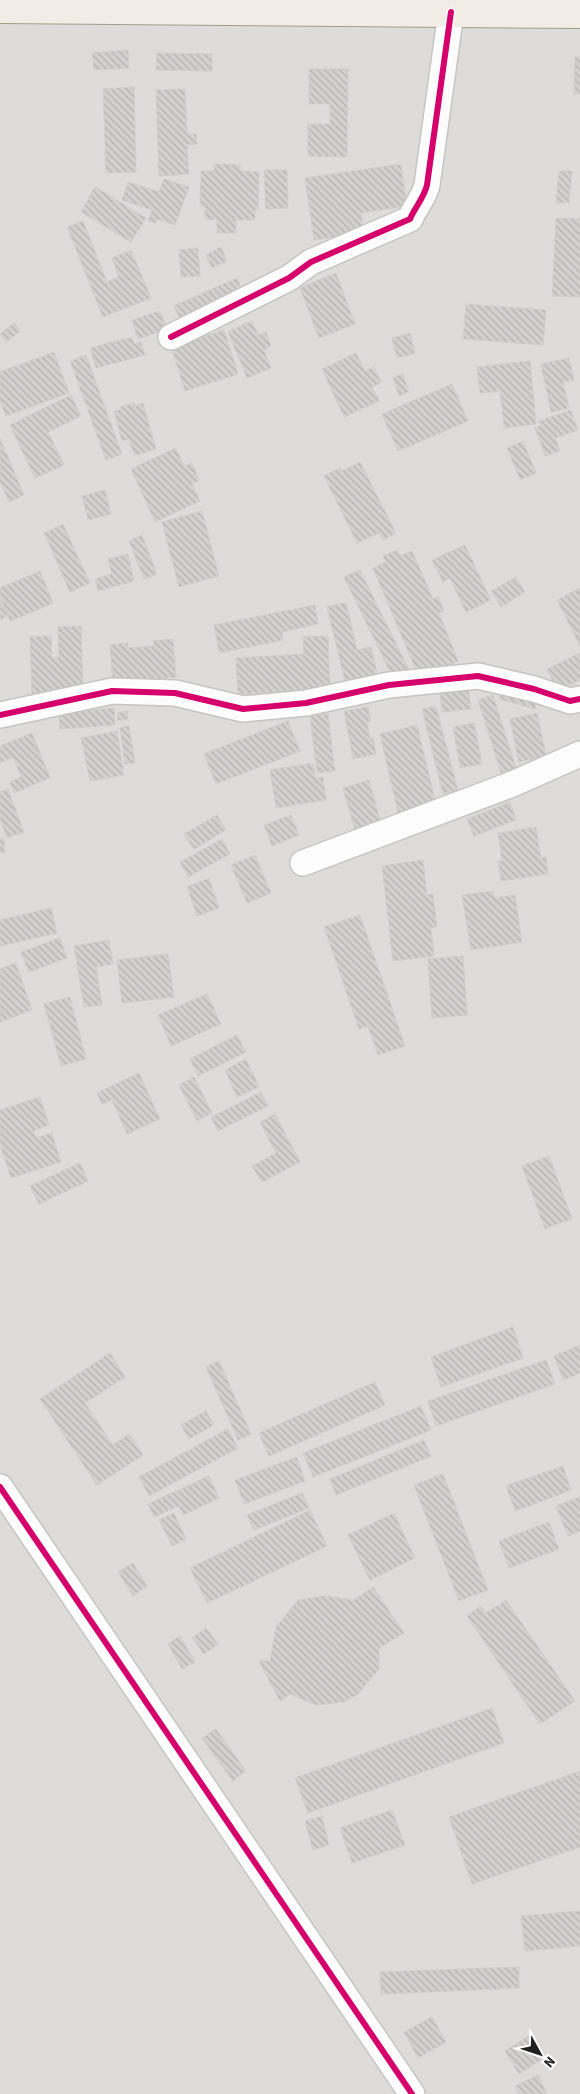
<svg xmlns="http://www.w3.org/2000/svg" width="580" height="2094" font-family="'Source Sans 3',sans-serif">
	<defs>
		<pattern id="building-back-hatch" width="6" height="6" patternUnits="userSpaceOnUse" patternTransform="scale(1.25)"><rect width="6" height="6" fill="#d2d1ce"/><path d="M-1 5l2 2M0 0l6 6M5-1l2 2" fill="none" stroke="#b4b3b1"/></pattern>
	</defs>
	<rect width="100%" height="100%" fill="#eeede9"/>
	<path fill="#dddcda" d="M0 0H580V2094H0Z"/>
	<path fill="url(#building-back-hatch)" stroke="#d1cfca" d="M128 50 129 68 94 70 92 53Z
		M157 53 212 54V71L156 70Z
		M575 57H580V94H574Z
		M309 69H348L347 157 308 156V124H330V104H309Z
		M134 87 136 172 106 173 103 89Z
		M185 89 187 134H196L197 144 187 145 189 174 159 176 156 90Z
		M214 164 240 165V171L259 172 258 210H255V220H236V233H217V220L205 219V206H200L201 171H214Z
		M401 164 407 206 361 213 364 233 314 240 305 178Z
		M264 170H287L288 208 266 209Z
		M559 171H572L569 203H556Z
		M164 179 189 187 175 225 157 219 156 223 148 221 152 210 122 200 128 182 159 192Z
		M95 187 146 218 131 242 81 212Z
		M556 218 580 219V297L552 296Z
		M83 221 107 282 119 277 112 258 131 250 151 298 103 317 67 227Z
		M221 247 227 261 212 268 206 255Z
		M198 248 200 276 181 277 179 250Z
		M336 273 355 324 319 338 300 288Z
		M237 278 244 295 182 323 174 306Z
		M466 304 546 310 543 345 463 339Z
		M160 311 167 329 138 339 132 320Z
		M252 321 258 335 266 332 271 346 264 350 271 368 247 378 228 332Z
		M14 323 20 331 6 342 0 334Z
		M224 330 238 374 185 391 170 343 178 345Z
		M410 333 415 353 397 358 392 338Z
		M132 337 134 344 141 342 145 355 96 368 90 348Z
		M54 352 69 393 6 416 0 401V372Z
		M356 353 365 371 374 367 381 383 372 387 379 401 344 417 322 369Z
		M86 355 122 454 106 460 70 361Z
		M569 358 574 380 563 382 569 408 551 412 541 364Z
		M530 361 536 424 504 428 500 391 480 393 477 367Z
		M403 374 409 392 399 396 393 377Z
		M452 384 468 421 398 451 382 414Z
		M71 395 81 416 48 432 64 465 35 478 10 425Z
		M134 403 135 406 143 403 156 449 134 456 129 439 122 441 114 411 120 410V407Z
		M571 410 578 430 555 438 560 451 545 456 535 428 541 425 539 421Z
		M0 438 24 495 9 502 0 482Z
		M523 441 536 473 520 480 507 448Z
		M176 448 184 466 192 463 199 480 192 484 200 501 155 522 131 469Z
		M360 462 396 533 383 540 379 533 357 543 324 476 340 468 342 471Z
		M105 490 111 514 88 520 82 496Z
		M202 511 219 576 179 587 162 522Z
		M63 524 90 583 70 592 44 533Z
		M142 535 157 574 144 579 129 541Z
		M465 545 491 600 466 612 450 578 443 582 432 560Z
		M397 550 400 556 412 551 433 599 438 597 444 611 439 613 458 661 446 666 449 672 419 677 373 568 386 562 383 556Z
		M128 554 134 581 98 591 95 579 112 574 108 559Z
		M360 570 410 672 394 680 344 577Z
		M40 571 53 603 10 621 0 595V588Z
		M516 577 525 592 501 607 491 591Z
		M580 588V646L557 600Z
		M0 599 9 615 0 620Z
		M346 602 357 650 371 647 377 673 345 681 327 607Z
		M315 605 318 624 282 632 283 640 219 653 214 625Z
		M81 626 83 692 32 694 30 637 51 636 52 658H59L58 627Z
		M328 636 330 689 238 694 236 658 304 654 303 637Z
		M173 639 176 677 113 683 110 645 128 643V648L154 646 153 641Z
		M580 653V680L557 691 547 669Z
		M468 687 471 709 442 712 440 691Z
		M502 688 538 697 535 709 499 699Z
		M493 695 516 768 501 773 478 700Z
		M436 706 458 790 443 794 422 709Z
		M368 707 371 721 367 722 370 739 373 738 376 754 353 759 344 711Z
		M114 708 115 725 60 729 59 713Z
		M127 711 128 719 118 721 117 713Z
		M537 713 546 756 519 762 510 719Z
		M328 714 335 771 317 773 310 716Z
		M288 721 300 751 216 784 204 754Z
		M474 723 482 764 460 768 453 727Z
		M417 725 436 804 398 813 380 734Z
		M129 726 135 763 125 764 120 728Z
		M117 731 124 775 90 781 81 738Z
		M32 733 50 778 14 793 10 782 21 777 13 757 0 763V746Z
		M313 763 315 778 323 777 326 800 276 808 270 770Z
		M369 780 381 823 355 830 343 788Z
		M8 789 24 832 7 838 0 819V792Z
		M510 802 516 820 474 836 467 819Z
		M217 815 226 830 194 849 184 834Z
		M291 815 299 835 272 846 264 825Z
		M536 827 541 858 546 857 548 874 501 881 498 861H502L498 833Z
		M4 838 5 852 0 853V839Z
		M222 839 230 854 188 877 180 862Z
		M255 855 271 893 247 903 231 865Z
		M423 860 427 895 433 894 437 927 431 928 434 956 393 961 382 866Z
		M209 878 219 908 197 916 187 887Z
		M493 891 494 898 515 895 522 942 471 950 462 895Z
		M51 908 57 933 0 946V920Z
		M360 915 405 1046 378 1055 368 1026 359 1029 324 927Z
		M60 938 67 958 29 972 21 952Z
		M109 940 113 964 96 967 102 1005 84 1007 74 946Z
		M168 954 174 997 122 1003 117 960Z
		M463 956 467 1015 432 1018 428 959Z
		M16 963 32 1010 0 1022V969Z
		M207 994 221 1024 171 1046 158 1015Z
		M70 997 86 1059 61 1066 44 1004Z
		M237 1035 246 1052 198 1076 190 1059Z
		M246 1059 259 1087 237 1097 225 1070Z
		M139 1073 160 1119 127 1134 112 1100 102 1104 97 1093Z
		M194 1077 212 1113 197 1121 179 1085Z
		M261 1092 268 1106 218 1131 211 1117Z
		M40 1097 49 1125 33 1131 36 1138 52 1133 61 1162 11 1178 0 1144V1110Z
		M275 1114 300 1162 262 1182 252 1166 276 1153 260 1122Z
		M549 1156 572 1219 545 1229 522 1166Z
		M80 1163 88 1181 39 1204 30 1186Z
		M513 1327 523 1358 441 1387 431 1357Z
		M580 1345V1373L563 1380 554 1356Z
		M110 1353 125 1377 85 1403 113 1445 129 1434 143 1455 97 1485 40 1399Z
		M546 1360 555 1384 436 1426 428 1401Z
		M219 1361 251 1434 238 1440 206 1367Z
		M375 1382 385 1405 269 1456 259 1433Z
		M421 1406 431 1430 313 1477 303 1453Z
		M206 1411 214 1425 189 1439 181 1425Z
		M228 1429 238 1448 149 1496 139 1477Z
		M424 1440 431 1456 336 1495 330 1479Z
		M297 1457 305 1481 244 1504 235 1480Z
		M563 1466 571 1490 515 1511 506 1486Z
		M443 1474 488 1590 459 1601 414 1485Z
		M209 1476 219 1498 183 1515 179 1506 154 1517 148 1504Z
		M302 1493 309 1508 254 1530 247 1515Z
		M580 1497V1531L568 1536 556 1506Z
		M310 1510 327 1546 207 1603 190 1568Z
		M174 1513 186 1539 172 1546 159 1520Z
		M394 1513 415 1558 370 1580 348 1535Z
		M549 1522 559 1549 509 1568 499 1541Z
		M133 1563 147 1586 133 1596 118 1572Z
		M373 1587 404 1633 379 1648V1669L358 1694 343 1702 316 1705 290 1694 280 1701 259 1661H270L276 1627 298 1600 324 1596 354 1600Z
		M506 1600 575 1701 540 1724 467 1616 481 1606 486 1613Z
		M206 1628 218 1644 204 1654 192 1638Z
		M180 1636 195 1662 182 1669 168 1644Z
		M492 1708 504 1743 308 1813 295 1778Z
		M216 1729 246 1771 233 1781 202 1738Z
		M580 1771V1847L472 1884 449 1817Z
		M392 1810 405 1845 352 1863 340 1828Z
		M322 1816 329 1845 313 1850 305 1821Z
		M580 1911V1946L525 1951 521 1916Z
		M519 1967V1988L381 1994 380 1972Z
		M432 2017 446 2042 418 2058 404 2032Z
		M532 2034 546 2057 519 2074 505 2051Z
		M538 2075 547 2094H519L515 2086Z"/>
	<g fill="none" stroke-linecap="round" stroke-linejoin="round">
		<g stroke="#c5c5c3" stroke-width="28">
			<path id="minor" d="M171 337 289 278 311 262 410 219C415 207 424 198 427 185L451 12
				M0 715 112 691 175 693 243 709 306 703 389 685 478 676 534 689 570 701 580 699
				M303 863 510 785 580 754
				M0 1487 412 2094"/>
		</g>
		<g stroke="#a39d86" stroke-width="30">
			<path id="major" d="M0 9 580 14"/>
		</g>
		<use href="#minor" stroke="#fcfcfc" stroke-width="25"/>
		<use href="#major" stroke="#f1ede6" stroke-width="28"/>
		<g stroke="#fff" stroke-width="9">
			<path id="cycleway" d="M171 337 289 278 311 262 410 219C415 207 424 198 427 185L451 12
				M0 715 112 691 175 693 243 709 306 703 389 685 478 676 534 689 570 701 580 699
				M0 1487 412 2094"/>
		</g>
		<use href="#cycleway" stroke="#d6006c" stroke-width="6"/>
	</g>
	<g transform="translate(540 2054) rotate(130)" stroke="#ffffff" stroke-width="4" paint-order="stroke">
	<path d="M0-4L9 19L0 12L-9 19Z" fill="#202020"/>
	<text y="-8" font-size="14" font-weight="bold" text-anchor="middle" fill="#202020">N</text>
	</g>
</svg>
